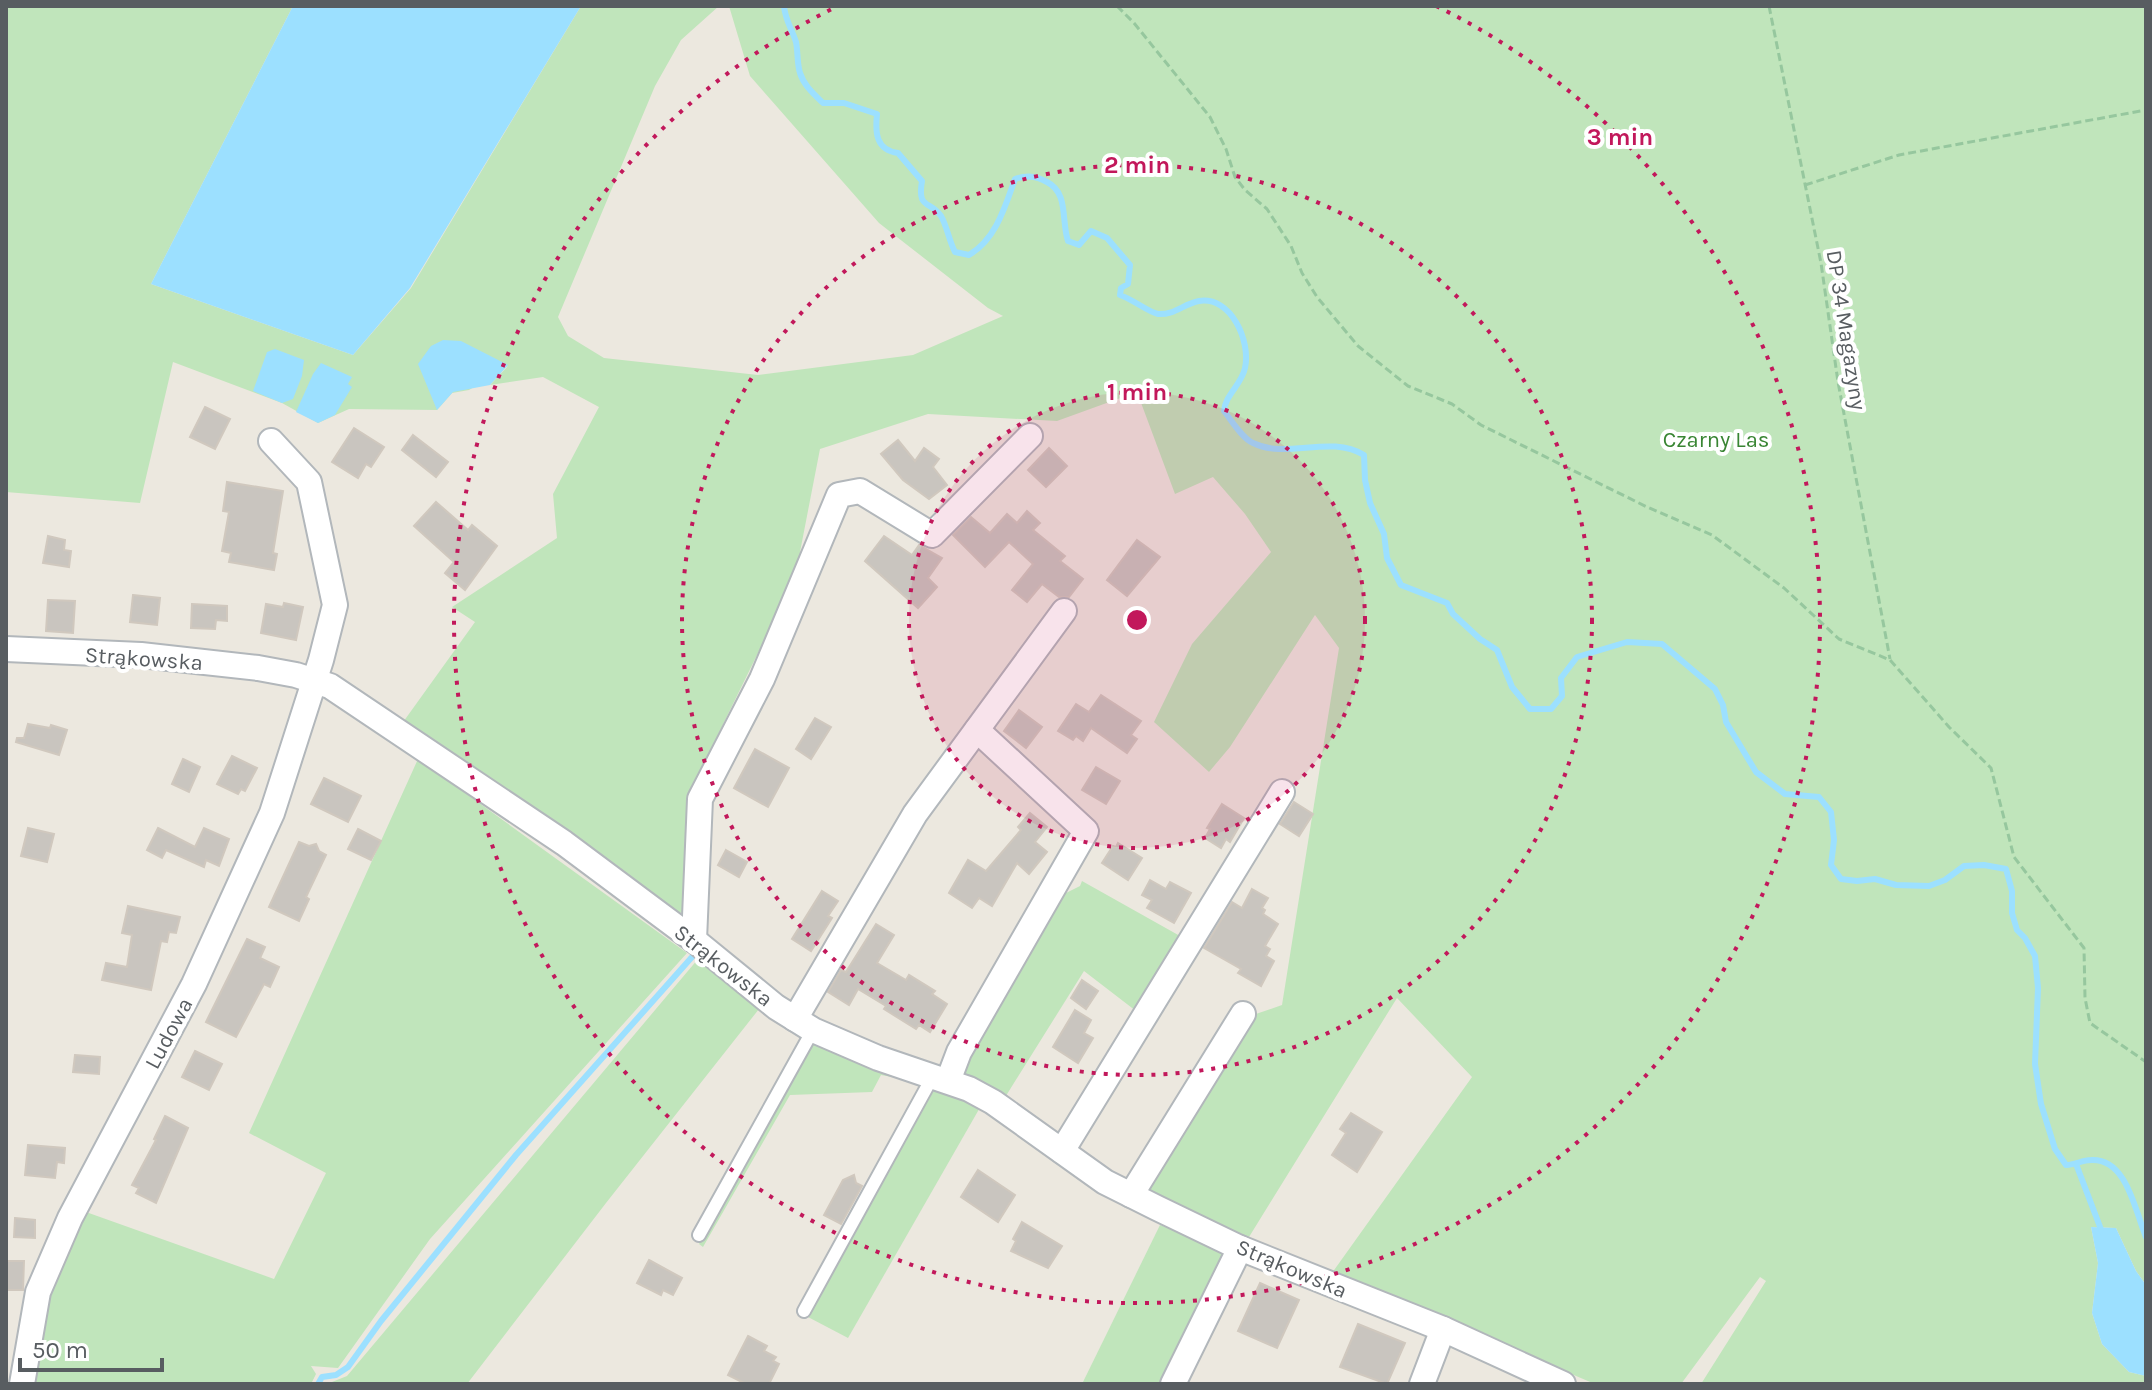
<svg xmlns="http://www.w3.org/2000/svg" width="2152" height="1390" font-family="Karla,sans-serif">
<rect width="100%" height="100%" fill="#ece8df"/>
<g fill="#c0e5bb">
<polygon points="6,6 293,6 151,284 353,355 411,288 581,6 719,6 681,40 655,86 558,317 568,336 604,358 758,375 913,355 1003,316 988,308 879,223 750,76 729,6 2146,6 2146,1285 2136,1271 2116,1228 2091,1227 2098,1263 2092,1313 2102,1344 2129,1372 2146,1376 2146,1384 1701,1384 1766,1281 1760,1277 1681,1384 1595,1384 1332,1273 1472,1077 1397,998 1249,1237 1145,1194 1253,1015 1282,1005 1339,648 1315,615 1230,747 1209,772 1154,722 1192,644 1271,552 1245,514 1213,477 1175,494 1137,392 1057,421 928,414 820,449 800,552 806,555 705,761 691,809 689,906 682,913 674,911 401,725 475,622 452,607 557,538 553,494 599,407 543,377 490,385 508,366 469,390 452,393 437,410 349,409 318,423 282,403 173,362 140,503 6,492"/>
<polygon points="418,759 687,953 430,1239 338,1368 311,1366 316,1374 311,1384 30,1384 57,1267 86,1212 274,1279 326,1173 249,1133"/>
<polygon points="1082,881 1180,936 1136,1011 1084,971 1004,1099 967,1079 962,1068 1064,894 1080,886"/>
<polygon points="698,959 759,1009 606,1203 467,1384 327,1384 347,1376"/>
<polygon points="819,1040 920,1082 881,1075 872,1092 790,1095 703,1247 699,1244 810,1043"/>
<polygon points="935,1088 982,1104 848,1338 808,1317"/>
<polygon points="1160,1225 1219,1245 1224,1259 1163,1384 1087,1384 1083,1382"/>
</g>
<g fill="#9ce0ff">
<polygon points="293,6 581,6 410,288 353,355 151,284"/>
<polygon points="443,340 461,341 508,365 490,385 453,392 437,410 418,364 431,346"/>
<polygon points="275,349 304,360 302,376 293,399 282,403 253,391 267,352"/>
<polygon points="321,363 352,377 348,384 352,387 335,415 318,423 296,412 313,374"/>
<polygon points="2091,1227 2116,1228 2136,1271 2146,1285 2146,1376 2129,1372 2102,1344 2092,1313 2098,1263"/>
</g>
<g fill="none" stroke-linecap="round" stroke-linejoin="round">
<g stroke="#9ce0ff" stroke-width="6">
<path d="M 784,6 C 785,20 792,29 796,42 C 798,52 797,64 800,73 C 804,86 815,95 823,103 L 844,103 L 877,114 C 875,133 876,150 898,153 L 922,181 C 917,210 930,200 941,216 C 947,226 949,241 955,252 L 969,255 C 996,239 1005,207 1015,179 C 1027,175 1036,176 1047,182 C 1069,193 1061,221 1068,241 L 1079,245 L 1091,231 L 1107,238 L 1130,265 L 1128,284 L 1121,288 L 1120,295 C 1132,299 1150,313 1158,314 C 1175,315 1183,304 1199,301 C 1231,296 1251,341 1245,368 C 1242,384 1225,395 1224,411 C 1232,421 1242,438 1253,443 C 1288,460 1329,434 1364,455 L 1365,480 L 1370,503 L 1384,534 L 1387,558 L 1401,585 L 1447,603 L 1453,614 L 1480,639 L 1497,650 L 1512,687 L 1530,709 L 1551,709 L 1562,696 L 1561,678 L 1577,657 L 1627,642 L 1662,644 L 1715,689 L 1723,705 L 1726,722 L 1756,772 L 1785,794 L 1819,797 L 1831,812 L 1834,840 L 1831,865 L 1841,879 L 1857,881 L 1875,879 L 1896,885 L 1929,886 L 1945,880 L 1964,866 L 1984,865 L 2006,869 L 2012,891 L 2012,913 L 2017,930 L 2025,938 L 2035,956 L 2038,988 L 2035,1064 L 2041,1104 L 2055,1149 L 2066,1165 C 2075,1165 2082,1160 2091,1160 C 2127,1158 2135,1211 2146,1237"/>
<polyline points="2076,1164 2102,1232"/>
<polyline points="318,1384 322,1377 336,1375 348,1367 381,1321 516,1155 692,957"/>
</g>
</g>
<g fill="#c9c5bf" stroke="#d0c8be" stroke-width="2">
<polygon points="205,407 230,419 215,449 190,437"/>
<polygon points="354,428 384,447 371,467 366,464 358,478 332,462"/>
<polygon points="413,435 448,462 436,477 402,450"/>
<polygon points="898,440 915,461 924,448 939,459 933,467 947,485 929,499 903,480 881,454"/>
<polygon points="1049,448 1067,466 1046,487 1028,470"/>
<polygon points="227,482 283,491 273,553 277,554 274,570 229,562 231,553 222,551 229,512 223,511"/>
<polygon points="436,502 468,530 472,525 497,546 465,590 445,573 454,562 414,526"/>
<polygon points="1027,511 1040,523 1033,530 1065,556 1060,561 1083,579 1069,597 1059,597 1042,584 1027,602 1012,590 1033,564 1009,542 985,567 953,535 971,517 990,533 1007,514 1017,523"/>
<polygon points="48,536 65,540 64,550 71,551 69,567 43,563"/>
<polygon points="884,536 912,555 919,545 942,558 928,578 937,587 918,608 865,561"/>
<polygon points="1137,540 1160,557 1127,596 1107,580"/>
<polygon points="133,595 160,598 157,625 130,622"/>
<polygon points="48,600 75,601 73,633 46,631"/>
<polygon points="284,603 303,607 296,640 261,633 266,604 283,607"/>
<polygon points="192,604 227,606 227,621 216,620 215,629 191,628"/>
<polygon points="1101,695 1141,721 1131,735 1137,739 1127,753 1091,728 1083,741 1076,736 1073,740 1058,731 1076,704 1089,712"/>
<polygon points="1019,710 1042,727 1026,748 1004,731"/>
<polygon points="815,718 831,727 811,759 796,749"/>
<polygon points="28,724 50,728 51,725 67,730 59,755 16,742 17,738 24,738"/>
<polygon points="755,749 789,768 768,807 734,788"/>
<polygon points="232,756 257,768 245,791 241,789 238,794 217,784"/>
<polygon points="183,759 200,767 189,792 172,784"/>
<polygon points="1096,767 1120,781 1106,804 1082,790"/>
<polygon points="324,778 361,796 348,822 311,804"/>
<polygon points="1294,802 1313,814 1299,836 1280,824"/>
<polygon points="1222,804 1244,818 1230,842 1226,839 1221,848 1205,838 1210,829 1207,828"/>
<polygon points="1030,813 1047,827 1035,842 1047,852 1029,874 1017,863 992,906 979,898 972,908 949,893 968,860 986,871 1021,830 1018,827"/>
<polygon points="28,828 54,834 47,862 21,856"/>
<polygon points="158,828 195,847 204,828 229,839 219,866 206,860 204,867 166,850 162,858 147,850"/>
<polygon points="358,829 381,841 371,860 348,849"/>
<polygon points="299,842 309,846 316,844 319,851 326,855 306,897 309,899 299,921 269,907"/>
<polygon points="1118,843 1142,858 1128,880 1102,863 1113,846 1116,847"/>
<polygon points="726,850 747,862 739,877 718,865"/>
<polygon points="1150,880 1166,889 1170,882 1191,893 1174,923 1147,908 1152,900 1142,895"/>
<polygon points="1252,889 1268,898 1262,908 1265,910 1263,914 1278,924 1265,946 1270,949 1266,956 1274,961 1261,986 1238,973 1241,969 1204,948 1232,902 1242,908"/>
<polygon points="822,891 838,901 828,916 832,918 811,951 792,939"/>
<polygon points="128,906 180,917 176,933 169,932 167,942 161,941 151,990 102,980 106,963 127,967 132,935 122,933"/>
<polygon points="876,924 894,935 877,963 906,980 909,975 935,991 932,994 947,1004 930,1032 919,1025 916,1029 884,1009 886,1006 858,989 849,1005 828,992 841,970 846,972"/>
<polygon points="247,939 265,947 260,958 279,967 270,987 264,984 236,1037 206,1022"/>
<polygon points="1082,980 1098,991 1086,1009 1071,998"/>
<polygon points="1075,1010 1091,1020 1084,1033 1093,1038 1078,1063 1053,1047"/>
<polygon points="195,1051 222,1064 209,1090 182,1077"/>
<polygon points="75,1055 100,1057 99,1074 73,1072"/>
<polygon points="1351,1113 1382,1132 1357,1172 1332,1155 1346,1133 1340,1129"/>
<polygon points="165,1116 188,1128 156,1203 136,1193 139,1188 132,1185 156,1140 154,1139"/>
<polygon points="28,1145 65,1148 64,1163 57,1162 55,1178 25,1175"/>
<polygon points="978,1170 1015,1195 998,1222 961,1197"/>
<polygon points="854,1175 856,1183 862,1186 841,1224 824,1215 843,1180"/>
<polygon points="15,1218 35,1220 35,1238 14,1237"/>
<polygon points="1022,1222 1062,1246 1048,1268 1011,1251 1016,1241 1013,1239"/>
<polygon points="649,1260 682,1278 673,1295 663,1290 661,1295 637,1283"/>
<polygon points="6,1261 24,1261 23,1290 6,1290"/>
<polygon points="1260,1283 1299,1300 1277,1348 1238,1331"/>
<polygon points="1358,1324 1405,1343 1387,1384 1340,1367"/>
<polygon points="748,1336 767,1346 764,1351 776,1357 773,1361 779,1364 769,1384 746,1384 728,1375"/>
</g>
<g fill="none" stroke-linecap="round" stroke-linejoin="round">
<defs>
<g id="lane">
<polyline points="699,1235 813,1030"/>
<polyline points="804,1311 933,1076"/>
</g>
<g id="street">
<polyline points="6,649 141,655 258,668 296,675 330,686 564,843 694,940 776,1007 813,1030 878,1058 969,1089 993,1102 1105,1182 1157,1208 1240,1248 1443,1329 1563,1384"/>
<polyline points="694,940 700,799 762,679 839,495 860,491 932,535 1030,436"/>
<polyline points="795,1019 915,814 1064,611"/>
<polyline points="948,1081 959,1052 1086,831 977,730"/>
<polyline points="1062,1151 1282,792"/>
<polyline points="1131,1195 1243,1014"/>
<polyline points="22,1384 38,1292 70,1218 194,984 272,813 321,660 335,605 309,482 271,441"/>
<polyline points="1173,1384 1240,1248"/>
<polyline points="1422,1384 1443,1329"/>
</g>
</defs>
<use href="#lane" stroke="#b2b7bb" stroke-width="16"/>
<use href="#street" stroke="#b2b7bb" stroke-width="28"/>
<g stroke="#96c79e" stroke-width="3" stroke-dasharray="8 4" stroke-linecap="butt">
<polyline points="1117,6 1134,23 1210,117 1226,149 1235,177 1245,190 1267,209 1291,246 1302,273 1317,297 1358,346 1408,386 1452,404 1481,425 1647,507 1712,535 1784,588 1839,639 1890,660 1949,727 1991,768 2014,857 2084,948 2085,998 2090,1023 2146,1062"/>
<polyline points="1769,6 1821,263 1838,382 1890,659"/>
<polyline points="1805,185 1899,155 2146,110"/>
</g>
<use href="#lane" stroke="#fff" stroke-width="12"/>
<use href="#street" stroke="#fff" stroke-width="24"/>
</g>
<circle cx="1137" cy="620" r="228" fill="#c2185b" fill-opacity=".12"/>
<g fill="none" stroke="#c2185b" stroke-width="4" stroke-dasharray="4 8">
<circle cx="1137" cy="620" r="228"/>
<circle cx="1137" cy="620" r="455"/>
<path d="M1436 6A683 683 0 1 1 838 6"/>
</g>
<g text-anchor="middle" stroke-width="8" stroke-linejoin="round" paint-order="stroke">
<g font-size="22" fill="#585d61" stroke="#fff">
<text transform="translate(1847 330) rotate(81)" y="8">DP 34 Magazyny</text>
<text transform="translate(144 658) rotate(4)" y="8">Strąkowska</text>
<text transform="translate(724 965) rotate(38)" y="8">Strąkowska</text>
<text transform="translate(168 1033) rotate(-62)" y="8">Ludowa</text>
<text transform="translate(1292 1268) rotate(23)" y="8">Strąkowska</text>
</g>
<g font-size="22" fill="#398533" stroke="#fff">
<text x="1716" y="447">Czarny Las</text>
</g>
</g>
<circle cx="1137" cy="620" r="12" fill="#c2185b" stroke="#fff" stroke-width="4"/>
<g font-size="24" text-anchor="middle" font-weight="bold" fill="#c2185b" stroke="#fff" stroke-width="8" stroke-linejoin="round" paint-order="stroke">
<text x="1620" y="145">3 min</text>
<text x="1137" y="173">2 min</text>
<text x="1137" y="400">1 min</text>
</g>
<rect width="2152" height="1390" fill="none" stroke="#585d61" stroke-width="16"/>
<path d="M20 1358v12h142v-12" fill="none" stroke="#585d61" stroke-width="4"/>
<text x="32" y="1358" font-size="24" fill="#585d61" stroke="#ffffff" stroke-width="6" paint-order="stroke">50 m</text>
</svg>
